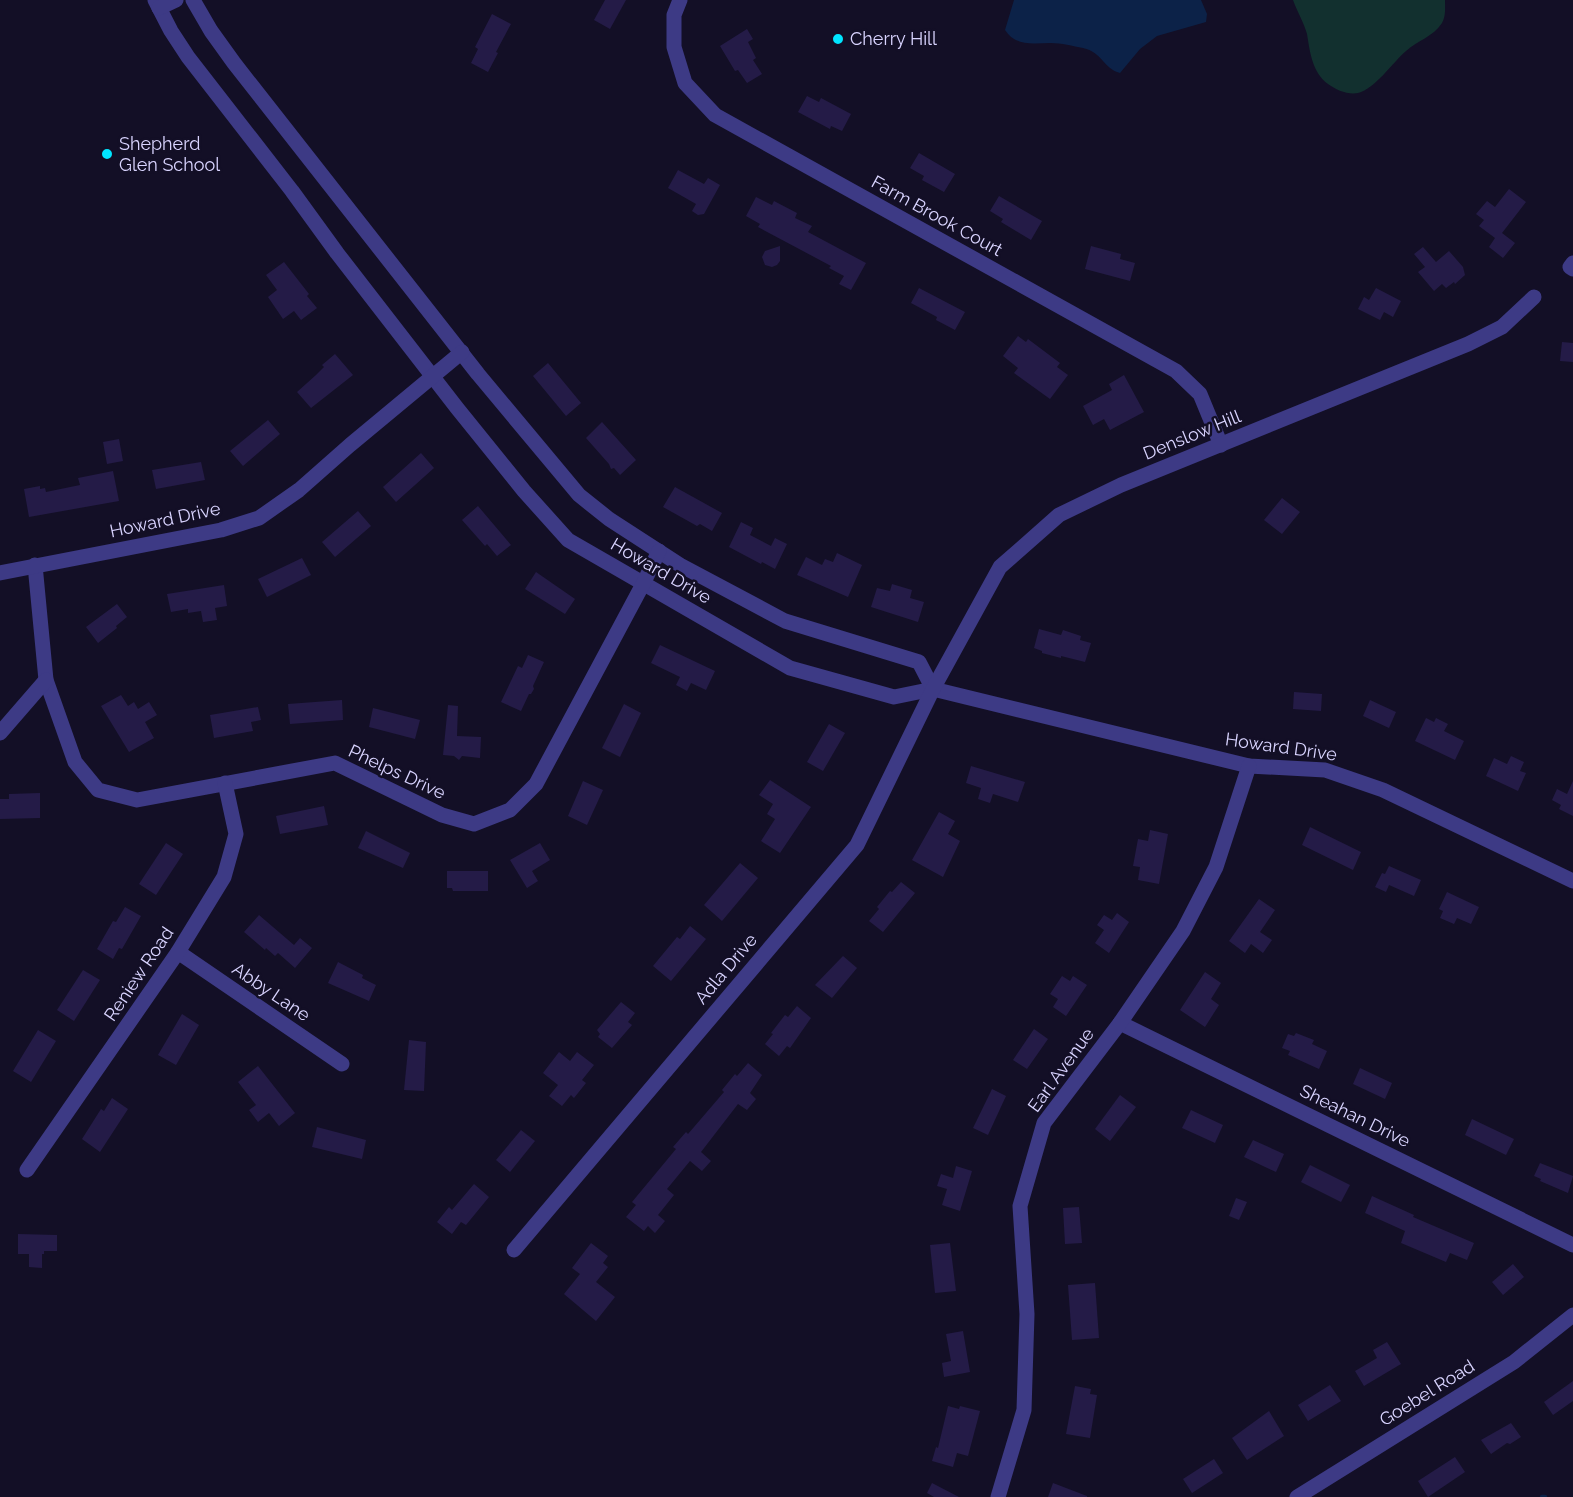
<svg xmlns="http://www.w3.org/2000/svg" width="1573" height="1497" font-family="Raleway,sans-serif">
<rect width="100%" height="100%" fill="#130f26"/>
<path fill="#12302f" d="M 1293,0 L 1445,0 C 1445,8 1446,16 1442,23 C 1433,37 1418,40 1406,51 C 1393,62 1375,89 1358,93 C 1348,95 1336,90 1328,84 C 1312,72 1310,52 1307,34 C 1304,23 1297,11 1293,0 Z"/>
<path fill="#0c2248" d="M 1014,0 L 1201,0 L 1207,14 L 1206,22 L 1157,36 L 1140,49 L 1120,73 C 1104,69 1102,52 1083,48 C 1073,46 1061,43 1051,43 C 1033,43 1016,47 1005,30 Z"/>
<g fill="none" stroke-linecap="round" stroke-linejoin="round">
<polyline stroke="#0c2248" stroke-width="4.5" points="1542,1497 1545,1497"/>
</g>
<g fill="#241b47">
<polygon points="605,0 626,0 610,29 594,20"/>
<polygon points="492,14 511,24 496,52 498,53 488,72 471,63 478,49 475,47"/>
<polygon points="747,29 753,39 748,42 756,58 753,60 762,74 747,83 738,70 735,71 720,46"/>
<polygon points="807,96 819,102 821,98 851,114 842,131 831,126 830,129 798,112"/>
<polygon points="919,153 955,174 944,192 922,180 924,176 910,168"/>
<polygon points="678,170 704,184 708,178 720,185 704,214 698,215 692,211 696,204 668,188"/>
<polygon points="1509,189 1526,202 1502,233 1515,243 1503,258 1489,247 1495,238 1479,226 1484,220 1476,214 1487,201 1495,207"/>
<polygon points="999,196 1042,221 1031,240 1001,222 1003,219 990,211"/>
<polygon points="756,197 772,205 774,201 797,213 795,218 812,226 808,232 866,263 851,290 839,284 844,276 829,268 831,266 758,227 760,224 746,216"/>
<polygon points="780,246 780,261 777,265 772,267 765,265 762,257 765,251"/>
<polygon points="1091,246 1121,254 1120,259 1135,263 1130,281 1085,269"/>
<polygon points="1423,247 1436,262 1449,251 1463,267 1465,275 1455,284 1454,282 1446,288 1442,284 1434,291 1418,272 1425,267 1414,254"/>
<polygon points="284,262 309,294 307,296 317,308 301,320 294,311 283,319 268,297 277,290 266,275"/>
<polygon points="919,288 965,312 955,330 936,320 937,317 911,303"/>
<polygon points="1376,288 1401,301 1393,317 1384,312 1380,320 1358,309 1364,297 1369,300"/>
<polygon points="1018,336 1026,342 1028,339 1060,363 1057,367 1068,375 1050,399 1014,373 1018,368 1003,356"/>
<polygon points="1562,342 1573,343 1573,362 1560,361"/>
<polygon points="335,354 353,375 311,408 297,392 316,375 324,367 322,365"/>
<polygon points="548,363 581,403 566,416 533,376"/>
<polygon points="1124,375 1144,412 1110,430 1104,419 1093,425 1083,406 1112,390 1109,384"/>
<polygon points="268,420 280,434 243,466 230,451"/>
<polygon points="602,422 636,460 620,475 614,468 611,469 609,464 586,438"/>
<polygon points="119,439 123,461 107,464 103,442"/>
<polygon points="421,453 434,468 396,502 383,487"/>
<polygon points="201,462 205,480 156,489 152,470"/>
<polygon points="113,471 119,501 29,517 24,489 40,486 40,489 45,488 46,492 80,485 78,478"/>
<polygon points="675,487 722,513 712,531 700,524 697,526 663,507"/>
<polygon points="1282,498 1300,512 1282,534 1264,520"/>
<polygon points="478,506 511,545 497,556 487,544 485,546 462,520"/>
<polygon points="358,511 371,526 335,557 322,542"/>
<polygon points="741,522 753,528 750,535 771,546 775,538 787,544 775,569 762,562 761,564 729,547"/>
<polygon points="837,553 862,565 848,597 797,575 806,557 822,565 825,559 833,562"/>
<polygon points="302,558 311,575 267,597 258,579"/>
<polygon points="536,572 575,599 565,614 525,589"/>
<polygon points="892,584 912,590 910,598 924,602 918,622 871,607 877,588 890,591"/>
<polygon points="224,585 227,606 215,608 217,620 203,622 201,611 188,613 188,609 171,612 167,594"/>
<polygon points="117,604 127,617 116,626 117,628 98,643 86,627"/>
<polygon points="1039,629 1061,635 1063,630 1081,636 1080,640 1091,643 1085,662 1061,656 1061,658 1042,653 1042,651 1034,648"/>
<polygon points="660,645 715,671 706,690 691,683 687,691 676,685 680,677 651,663"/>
<polygon points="528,655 544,662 533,686 534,689 531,694 529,694 521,711 501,702 518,666 522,668"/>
<polygon points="1294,692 1322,694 1321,711 1293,709"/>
<polygon points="121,695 128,706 134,702 138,709 149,702 157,715 145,722 154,738 129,752 101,706"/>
<polygon points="342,700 343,720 290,724 288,704"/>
<polygon points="1370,700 1396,712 1389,728 1363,716"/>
<polygon points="624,704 641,713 620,757 602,748"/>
<polygon points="448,705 458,706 457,736 481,737 480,758 462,756 459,760 454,756 443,755"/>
<polygon points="258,707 261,720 251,722 253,731 214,738 210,715"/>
<polygon points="373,708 420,720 415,739 369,727"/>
<polygon points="1426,718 1434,722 1436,718 1448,724 1444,731 1464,741 1455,760 1415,741"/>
<polygon points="829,724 845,733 823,771 807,762"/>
<polygon points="1511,756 1524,762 1520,771 1526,773 1518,791 1486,776 1494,758 1507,764"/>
<polygon points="971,766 1025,782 1018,802 993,794 990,803 978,799 981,788 966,783"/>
<polygon points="770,780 811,807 780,853 761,841 775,819 767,814 773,804 759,795"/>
<polygon points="583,781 603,790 587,825 568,816"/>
<polygon points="1573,781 1573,816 1559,809 1561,805 1552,800 1557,789 1567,794"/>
<polygon points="40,793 40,818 0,819 0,799 9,799 9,794"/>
<polygon points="324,806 328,825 280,834 276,816"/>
<polygon points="939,812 955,821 948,834 960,841 943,877 912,860"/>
<polygon points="1310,827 1361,852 1353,870 1302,845"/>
<polygon points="1150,830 1168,834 1159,884 1138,880 1140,867 1133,866 1138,839 1148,841"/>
<polygon points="366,831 410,853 403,868 358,848"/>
<polygon points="166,843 183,854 156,895 139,884"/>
<polygon points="540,843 550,860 532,871 538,881 527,888 510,860"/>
<polygon points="740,863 758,878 722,921 704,905"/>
<polygon points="1389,866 1421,880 1414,896 1389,885 1386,892 1375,887 1382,873 1385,874"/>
<polygon points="447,871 488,871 488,891 453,891 452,888 447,888"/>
<polygon points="901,882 915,893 883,932 869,921 879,909 877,907 890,891 892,892"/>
<polygon points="1447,892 1479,907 1471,924 1457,918 1454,924 1440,918 1443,911 1439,909"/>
<polygon points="1259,899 1275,910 1260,932 1272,940 1263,953 1251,944 1245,953 1229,941"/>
<polygon points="125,907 141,916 122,949 119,948 113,959 97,949 113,921 116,922"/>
<polygon points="1117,913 1129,922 1109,953 1095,943 1104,930 1097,925 1104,915 1112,920"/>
<polygon points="259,915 294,945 300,938 312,948 295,968 278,953 275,956 266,948 265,950 244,932"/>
<polygon points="690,926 706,939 671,981 653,966 677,937 680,939"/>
<polygon points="843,956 857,968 832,998 815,985"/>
<polygon points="338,962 363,975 362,978 376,985 369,1001 328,983"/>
<polygon points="83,970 100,980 74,1021 57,1010"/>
<polygon points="1205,972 1221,983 1211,999 1219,1005 1205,1027 1180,1010"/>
<polygon points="1062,976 1070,981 1073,976 1087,985 1066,1016 1053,1007 1058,999 1050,994"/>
<polygon points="621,1002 635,1013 628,1022 632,1025 612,1048 598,1037 600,1034 597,1030"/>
<polygon points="797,1006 811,1018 790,1048 787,1046 779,1056 765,1044 773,1034 771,1033 785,1015 788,1017"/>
<polygon points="182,1014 199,1025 176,1065 158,1055"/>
<polygon points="1034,1029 1048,1039 1027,1069 1013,1060"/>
<polygon points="38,1030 56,1041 31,1082 13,1071"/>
<polygon points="1296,1033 1314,1040 1312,1044 1327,1051 1319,1069 1288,1055 1290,1051 1282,1048 1288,1034 1294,1036"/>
<polygon points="409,1040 426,1042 424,1091 404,1090"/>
<polygon points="559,1052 570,1061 577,1052 594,1065 582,1080 586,1083 574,1098 571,1095 562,1106 549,1096 558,1085 543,1073"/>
<polygon points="748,1063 762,1075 750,1093 756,1099 747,1110 738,1104 701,1152 711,1161 702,1171 690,1161 667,1189 674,1195 658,1215 665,1221 655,1233 648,1226 644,1231 626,1217 636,1205 632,1202 676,1149 673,1147 686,1132 688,1134 724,1092 722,1090 735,1074 737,1076"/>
<polygon points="258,1066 295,1113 279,1126 269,1113 258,1122 249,1110 256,1105 238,1082"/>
<polygon points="1360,1068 1392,1083 1385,1099 1353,1084"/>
<polygon points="992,1089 1006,1096 988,1135 973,1128"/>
<polygon points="1120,1095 1136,1107 1110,1141 1095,1129"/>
<polygon points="112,1098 128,1109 100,1152 82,1139 101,1109 104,1111"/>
<polygon points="1191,1110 1223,1125 1215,1143 1182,1128"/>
<polygon points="1472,1119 1514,1139 1506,1155 1465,1135"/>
<polygon points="317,1127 366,1140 362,1159 312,1147"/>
<polygon points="521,1130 535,1141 510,1172 496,1160"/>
<polygon points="1253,1140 1284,1154 1276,1172 1244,1157"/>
<polygon points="1540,1163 1573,1176 1568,1193 1540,1181 1541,1179 1534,1176"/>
<polygon points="1310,1165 1350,1185 1341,1202 1301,1182"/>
<polygon points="956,1166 972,1171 960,1211 942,1205 947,1189 937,1186 941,1174 953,1178"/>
<polygon points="474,1184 489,1197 466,1225 461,1222 452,1234 437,1222 449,1207 452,1210"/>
<polygon points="1372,1196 1414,1215 1413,1217 1474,1243 1467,1260 1450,1253 1446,1262 1401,1243 1405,1231 1365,1213"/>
<polygon points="1236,1198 1247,1202 1239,1220 1229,1216"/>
<polygon points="1079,1207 1082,1243 1065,1244 1063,1208"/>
<polygon points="18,1234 57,1235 57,1251 44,1251 44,1254 42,1254 42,1268 29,1267 29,1254 18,1254"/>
<polygon points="591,1243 608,1256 603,1263 608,1267 596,1282 615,1297 596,1321 564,1294 580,1274 572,1268"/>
<polygon points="950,1243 956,1291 935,1293 930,1245"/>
<polygon points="1513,1264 1524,1277 1503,1295 1492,1282"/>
<polygon points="1095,1283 1099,1338 1072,1340 1068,1285"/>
<polygon points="963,1331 970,1372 944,1377 942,1363 951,1361 946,1334"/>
<polygon points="1387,1342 1401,1364 1364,1386 1355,1371 1377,1358 1373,1350"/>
<polygon points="1573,1381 1573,1401 1553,1415 1544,1402"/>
<polygon points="1330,1385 1341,1401 1308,1421 1298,1405"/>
<polygon points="1075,1386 1091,1389 1090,1394 1097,1395 1090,1438 1066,1434"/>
<polygon points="948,1406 959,1409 960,1406 980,1411 968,1456 957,1453 953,1467 932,1461 936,1447 938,1448"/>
<polygon points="1269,1411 1284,1436 1247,1460 1232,1438"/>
<polygon points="1511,1423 1521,1437 1510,1444 1507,1443 1491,1454 1481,1440"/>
<polygon points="1455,1457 1465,1472 1428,1497 1418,1481"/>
<polygon points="1214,1459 1223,1473 1192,1493 1183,1479"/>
<polygon points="932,1483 959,1497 934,1497 927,1493"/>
<polygon points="1053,1483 1087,1496 1087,1497 1048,1497"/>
</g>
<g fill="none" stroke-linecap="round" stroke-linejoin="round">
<g stroke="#3d3a85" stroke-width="15">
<polyline points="155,0 171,31 188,57 292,191 337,253 457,408 524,491 568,540 790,668 894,697 933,689 1249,766 1325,770 1383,790 1573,881"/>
<polyline points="193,0 211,31 234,63 478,374 579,495 609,519 680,565 785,621 919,662 933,689"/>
<polyline points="680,0 674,15 674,47 685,83 715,115 1176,371 1200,394 1221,445"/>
<polyline points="159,8 176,0"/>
<polyline points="1573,263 1570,267 1573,269"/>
<polyline points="35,565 46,680 75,762 98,790 137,800 335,763 442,815 474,824 510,810 536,784 643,584 659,551"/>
<polyline points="0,573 221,530 259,518 299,490 350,445 462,352"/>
<polyline points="0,733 46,680"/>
<polyline points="178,952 342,1064"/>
<polyline points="1120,1023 1573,1245"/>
<polyline points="27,1170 178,952 224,877 236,834 225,783"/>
<polyline points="514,1250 857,845 933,689 1000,567 1059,515 1121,485 1468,344 1502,327 1534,297"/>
<polyline points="998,1497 1024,1410 1027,1314 1020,1206 1044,1123 1120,1023 1183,931 1216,867 1249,766"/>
<polyline points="1297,1497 1514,1362 1573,1315"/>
</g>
</g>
<g fill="#00e5ff" stroke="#130f26" stroke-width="2">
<circle cx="838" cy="39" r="6"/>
<circle cx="107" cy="154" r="6"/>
</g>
<g text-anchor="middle" stroke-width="5" stroke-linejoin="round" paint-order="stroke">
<g font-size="18" fill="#d9d4ff" stroke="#130f26" text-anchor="start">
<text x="850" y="45">Cherry Hill</text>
<text x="119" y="150">Shepherd<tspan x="119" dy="21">Glen School</tspan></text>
</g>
<g font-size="18" fill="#d9d4ff" stroke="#130f26">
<text transform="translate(937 216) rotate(29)" y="6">Farm Brook Court</text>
<text transform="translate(1192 435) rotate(-22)" y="6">Denslow Hill</text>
<text transform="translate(165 520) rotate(-12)" y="6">Howard Drive</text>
<text transform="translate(661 571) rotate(30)" y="6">Howard Drive</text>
<text transform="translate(1281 747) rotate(8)" y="6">Howard Drive</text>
<text transform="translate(397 772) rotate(25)" y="6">Phelps Drive</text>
<text transform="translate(726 969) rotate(-50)" y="6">Adla Drive</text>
<text transform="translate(139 974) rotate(-56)" y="6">Reniew Road</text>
<text transform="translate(271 992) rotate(34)" y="6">Abby Lane</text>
<text transform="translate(1061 1070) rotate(-54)" y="6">Earl Avenue</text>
<text transform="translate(1355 1116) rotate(26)" y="6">Sheahan Drive</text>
<text transform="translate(1427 1393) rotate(-32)" y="6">Goebel Road</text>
</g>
</g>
</svg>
